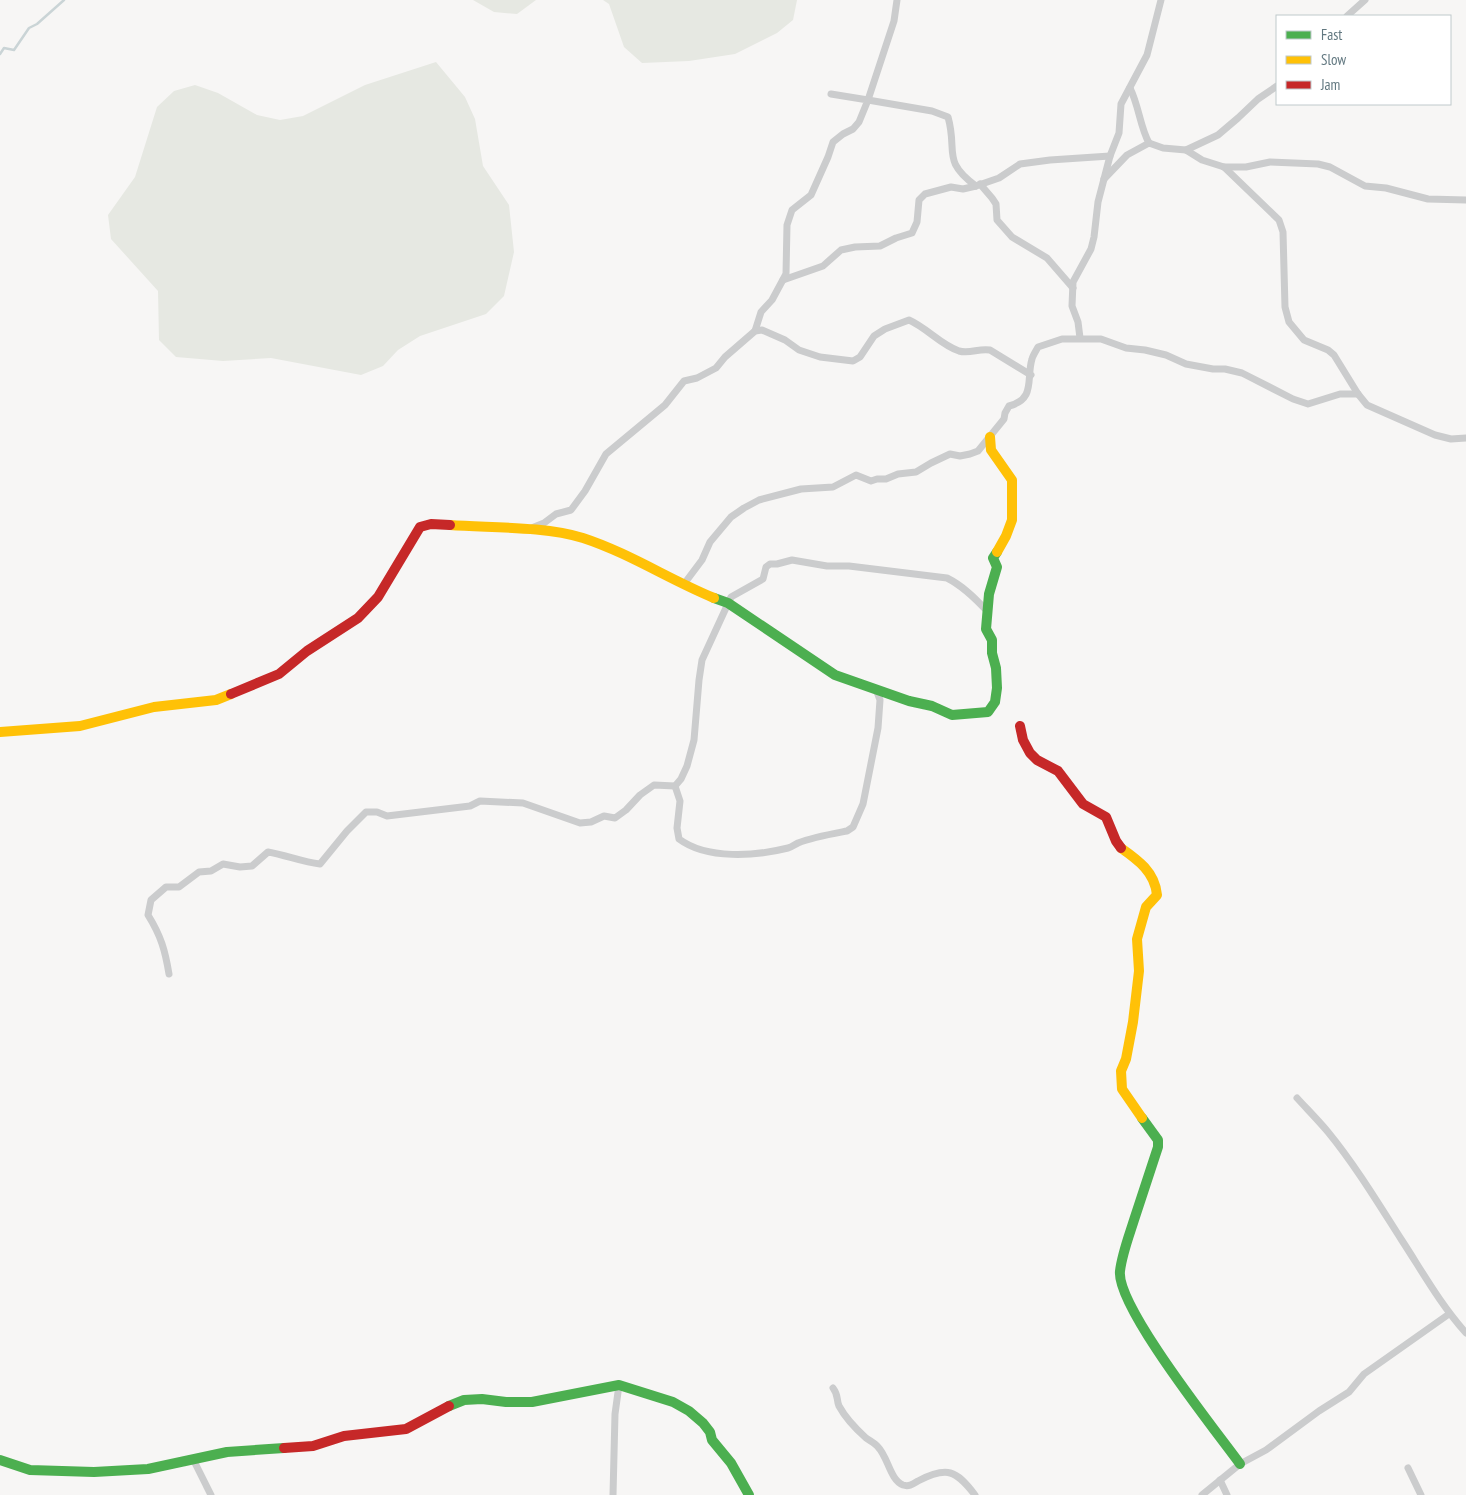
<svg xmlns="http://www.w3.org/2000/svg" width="1466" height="1495" font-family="'PT Sans Narrow',sans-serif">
<rect width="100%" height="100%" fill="#f7f6f5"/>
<g fill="#e6e8e2">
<polygon points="473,0 536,0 517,14 494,12"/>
<polygon points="603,0 797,0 793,20 777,33 735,54 689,61 642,63 624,47 609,4"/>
<polygon points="436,62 465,97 475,119 483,166 509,205 514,252 504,296 486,314 420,336 398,350 383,366 361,375 271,358 223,361 176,357 159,340 158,291 111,239 108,215 135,177 157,107 174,91 195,85 218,93 257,115 280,120 303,116 365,85"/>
</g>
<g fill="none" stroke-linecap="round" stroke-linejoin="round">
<polyline stroke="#cad4d6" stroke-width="2.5" points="0,54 4,48 14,50 29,28 37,24 64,0"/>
<g stroke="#cbcccd" stroke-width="7">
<path d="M 897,0 L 894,21 L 868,100 L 932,111 L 948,117 C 958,152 941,160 976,186"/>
<polyline points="1347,16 1365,0"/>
<path d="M 1130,88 C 1139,106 1140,127 1149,143"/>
<polyline points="1186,150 1218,135 1238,118 1258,99 1277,86"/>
<polyline points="1224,167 1246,167 1270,162 1318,164 1330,167 1365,186 1386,188 1428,199 1466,200"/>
<polyline points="1104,179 1127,155 1149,143 1163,148 1186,150 1202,160 1224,167 1279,220 1283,232 1285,307 1289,322 1304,340 1328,350 1334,355 1358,394 1367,405 1435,435 1451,439 1466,438"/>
<polyline points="980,184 992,198 996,204 997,220 1012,237 1047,258 1073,288"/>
<polyline points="783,280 823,266 841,250 855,247 880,246 896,238 912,233 917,222 919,200 925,194 951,187 963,189 976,186 999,178 1020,164 1050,160 1110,156"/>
<polyline points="755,331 761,312 772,300 786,274 787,225 792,210 811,195 828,157 833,142 843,134 853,129 859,122 868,100 831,94"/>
<polyline points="1080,338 1078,322 1072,306 1073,282 1091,249 1094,237 1098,202 1110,156 1119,133 1121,104 1147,55 1161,0"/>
<path d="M 529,529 L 544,523 L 556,514 L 571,510 L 585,491 L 606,454 L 665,405 L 684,381 L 697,378 L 716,368 L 725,357 L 755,331 L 762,330 L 785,340 L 799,350 L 820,357 L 853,361 L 860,357 L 874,336 L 885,329 L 909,320 C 927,328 941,345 959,351 C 970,354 979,348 990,350 L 1031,375"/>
<path d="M 684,584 L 702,560 L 710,542 L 731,517 L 744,508 L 759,500 L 801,489 L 833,487 L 856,475 L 871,481 L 877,479 L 886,479 L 898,474 L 916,472 L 931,463 L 950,454 L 960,456 L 970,454 L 978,451 L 1004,419 L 1005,413 L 1009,406 C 1036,399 1026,379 1032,359 C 1033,355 1036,351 1038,347 L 1062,339 L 1101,339 L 1126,348 L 1145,350 L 1166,355 L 1186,364 L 1213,369 L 1225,369 L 1242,373 L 1293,399 L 1308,404 L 1340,394 L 1358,394"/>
<path d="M 675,786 L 680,801 L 677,828 L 679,839 C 707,860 756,856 788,848 C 792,847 794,845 798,843 C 813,837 831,834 847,831 L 853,827 L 863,804 L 878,728 L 880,700 L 876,689"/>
<path d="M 169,974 C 165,950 161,936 148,915 L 151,900 L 166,887 L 179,887 L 199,872 L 211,871 L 223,864 L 240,867 L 252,866 L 268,852 C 286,855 302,862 320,864 L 347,831 L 366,812 L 377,812 L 387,816 L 470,806 L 480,801 L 523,803 L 580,823 L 591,822 L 604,816 L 615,818 L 626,810 L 640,795 L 654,785 L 675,786 L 681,779 L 687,766 L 694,740 L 699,680 L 702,660 L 731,597 L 763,579 L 766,567 L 770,564 L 777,564 L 792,560 L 827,566 L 849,566 L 947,578 C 963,586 975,598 987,611"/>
<path d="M 1297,1098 C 1307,1109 1318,1120 1328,1132 C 1355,1165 1378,1203 1401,1239 C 1422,1271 1440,1304 1466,1333"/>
<path d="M 833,1388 C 839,1396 836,1399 839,1406 C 845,1417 856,1429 866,1438 C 870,1441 875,1443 878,1447 C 888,1457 890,1480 903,1485 C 909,1487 913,1484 918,1481 C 947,1466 956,1470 975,1495"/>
<polyline points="193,1459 211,1495"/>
<polyline points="1408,1468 1421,1495"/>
<polyline points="1220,1480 1227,1495"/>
<polyline points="613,1495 615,1414 619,1385"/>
<polyline points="1202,1495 1240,1464 1266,1450 1319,1411 1349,1392 1364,1374 1449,1314"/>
</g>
<g stroke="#4caf50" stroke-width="10">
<polyline points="714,598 728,603 835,675 909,701 932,706 952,715 988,712 995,702 997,688 996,668 992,653 992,640 986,629 989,594 997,567 993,558 997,552"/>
<path d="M 1142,1118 L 1158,1140 L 1158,1147 C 1150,1171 1142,1195 1134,1220 C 1129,1236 1122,1254 1120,1271 C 1116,1306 1216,1431 1240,1464"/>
<polyline points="449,1406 464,1400 482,1399 506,1402 532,1402 619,1385 673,1402 689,1411 703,1423 710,1432 712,1440 731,1463 749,1495"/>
<polyline points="0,1460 30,1470 94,1472 148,1469 227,1452 284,1448"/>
</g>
<g stroke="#ffc107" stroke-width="10">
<polyline points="990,437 991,450 1012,480 1012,520 1006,536 997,552"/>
<path d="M 450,525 C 491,528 544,526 583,538 C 629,553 670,580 714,598"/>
<polyline points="0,732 80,726 154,707 216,700 231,694"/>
<path d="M 1121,848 C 1138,860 1155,872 1157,895 L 1146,907 L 1137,939 L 1139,971 L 1133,1022 L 1126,1059 L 1121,1071 L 1122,1089 L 1142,1118"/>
</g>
<g stroke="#c62828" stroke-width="10">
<polyline points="231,694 279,674 307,651 358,618 378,597 420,527 431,524 450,525"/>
<polyline points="1020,726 1023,740 1030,753 1037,760 1058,771 1083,804 1106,817 1116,841 1121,848"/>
<polyline points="284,1448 313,1446 344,1436 406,1429 449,1406"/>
</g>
</g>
<rect x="1276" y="15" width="175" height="90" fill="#ffffff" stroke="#c0c9cc"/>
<rect x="1286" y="31" width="25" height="8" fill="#4caf50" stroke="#c0c9cc"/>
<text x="1321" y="40" font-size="15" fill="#627880">Fast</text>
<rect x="1286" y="56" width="25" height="8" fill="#ffc107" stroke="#c0c9cc"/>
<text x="1321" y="65" font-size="15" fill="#627880">Slow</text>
<rect x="1286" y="81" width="25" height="8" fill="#c62828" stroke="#c0c9cc"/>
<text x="1321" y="90" font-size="15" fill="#627880">Jam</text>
</svg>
